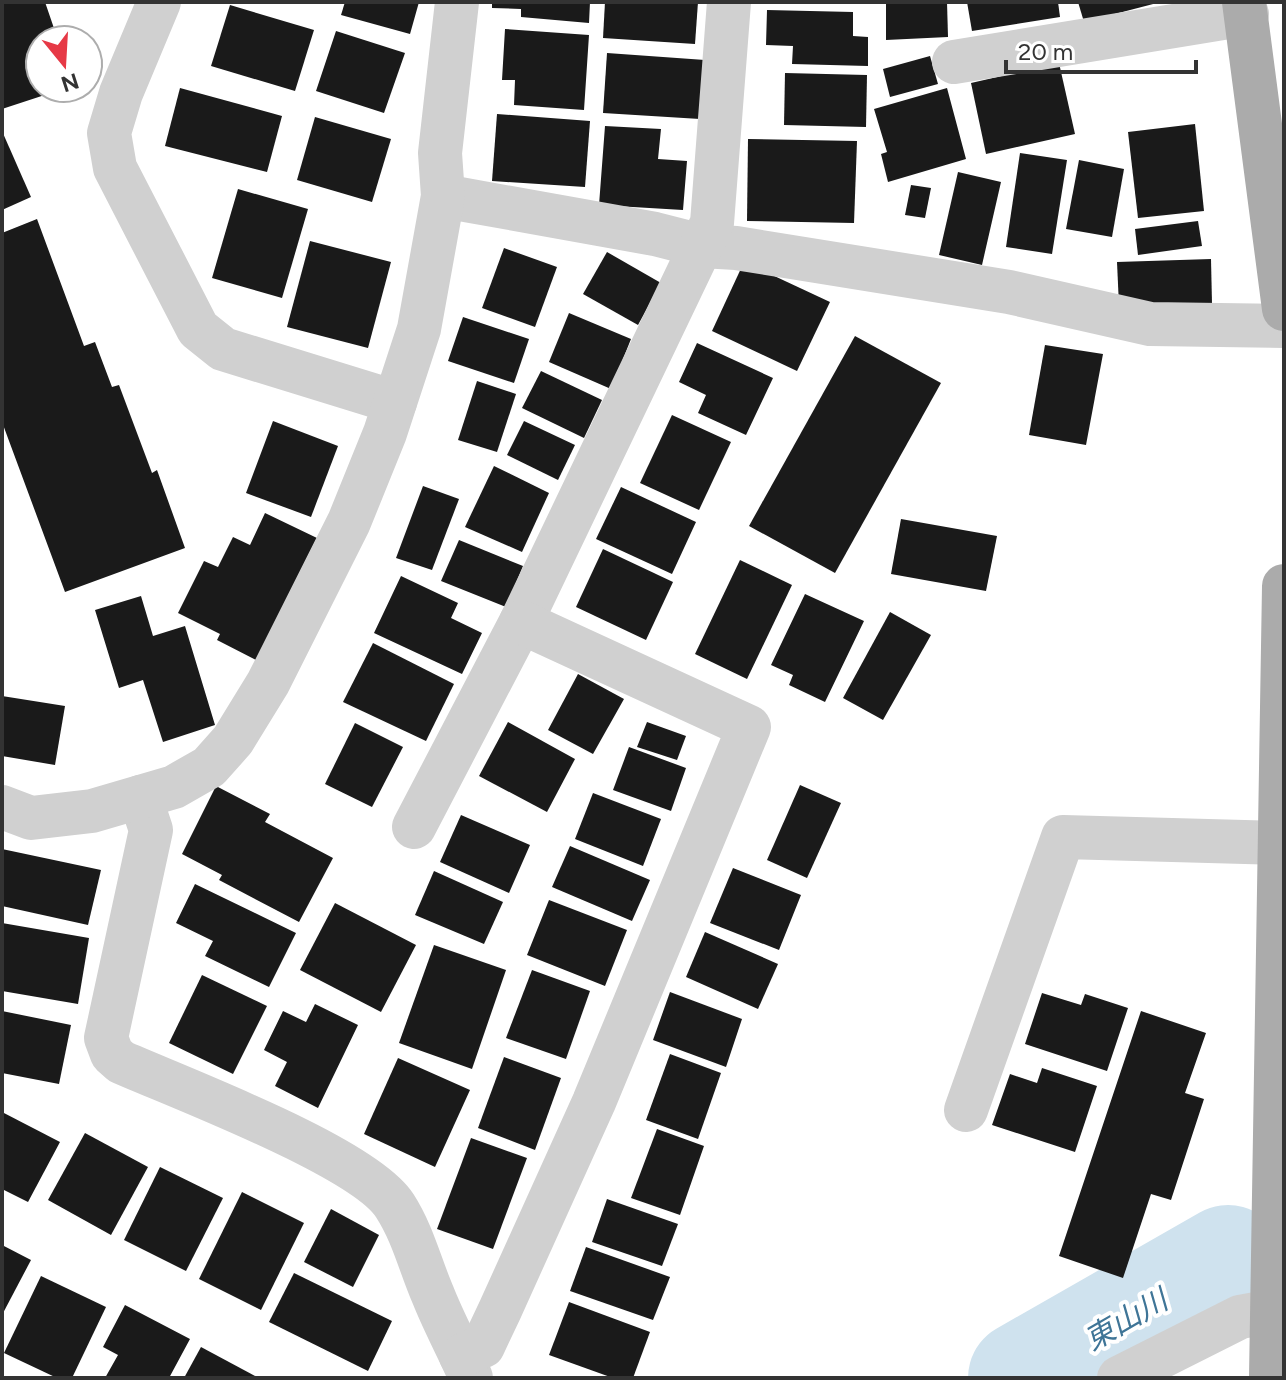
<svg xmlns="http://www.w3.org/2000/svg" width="1286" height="1380" font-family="Figtree,'Noto Sans JP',sans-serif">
<rect width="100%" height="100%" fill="#fff"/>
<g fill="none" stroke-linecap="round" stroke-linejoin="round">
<polyline stroke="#cfe2ee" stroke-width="114" points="1025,1378 1228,1262"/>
</g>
<g fill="#1a1a1a">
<polygon points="2,2 45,2 58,40 40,40 40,88 63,89 2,109"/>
<polygon points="345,2 419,2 410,34 341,15"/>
<polygon points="492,2 590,2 589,23 521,17 521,9 492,8"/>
<polygon points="605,2 698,2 695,44 603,38"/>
<polygon points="886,2 947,2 948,37 886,40"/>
<polygon points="967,2 1058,2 1060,17 972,31"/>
<polygon points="1078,2 1157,2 1157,3 1084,22"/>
<polygon points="230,5 314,30 295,91 211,66"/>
<polygon points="767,10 853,12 853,36 868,37 868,66 792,64 793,46 766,45"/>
<polygon points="505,29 589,35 584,110 514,105 515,80 502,80"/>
<polygon points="336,31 405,53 384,113 316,91"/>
<polygon points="607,53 705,60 700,119 603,113"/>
<polygon points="930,56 938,84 890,97 883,69"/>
<polygon points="1059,63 1075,134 986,154 971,83"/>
<polygon points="785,73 867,75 866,127 784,125"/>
<polygon points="180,88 282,116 267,172 165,146"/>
<polygon points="947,88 966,159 888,182 881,154 887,152 874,109"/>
<polygon points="497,114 590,121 585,187 492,181"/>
<polygon points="315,117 391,139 372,202 297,180"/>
<polygon points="1195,124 1204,211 1138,218 1128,132"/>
<polygon points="605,126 661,129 658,159 687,161 683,210 599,205"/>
<polygon points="2,131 31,197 2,210"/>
<polygon points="748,139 857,141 854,223 747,221"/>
<polygon points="1020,153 1067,160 1052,254 1006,247"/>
<polygon points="1079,160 1124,169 1112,237 1066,229"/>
<polygon points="958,172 1001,182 982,265 939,255"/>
<polygon points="911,185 931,188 925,218 905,215"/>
<polygon points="238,189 308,209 282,298 212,278"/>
<polygon points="37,219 84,346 95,342 112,387 119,385 152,473 157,470 185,548 65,592 2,422 2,233"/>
<polygon points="1198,221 1202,246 1138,255 1135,229"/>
<polygon points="310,241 391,262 368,348 287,327"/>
<polygon points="504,248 557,267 535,327 482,308"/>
<polygon points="607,252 661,283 638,325 583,294"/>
<polygon points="1211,259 1212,304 1119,306 1117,262"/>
<polygon points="744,262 830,302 797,371 712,331"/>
<polygon points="569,313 631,339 611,389 549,362"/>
<polygon points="463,317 529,339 514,383 448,361"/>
<polygon points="855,336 941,383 835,573 749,526"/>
<polygon points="697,343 773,378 746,435 698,413 706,395 679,382"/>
<polygon points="1045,345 1103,354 1086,445 1029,435"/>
<polygon points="541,371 602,400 584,438 522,408"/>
<polygon points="477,381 516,394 497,452 458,440"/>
<polygon points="672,415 731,442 699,510 640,483"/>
<polygon points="273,421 338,446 311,517 246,493"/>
<polygon points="524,421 575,445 558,480 507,455"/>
<polygon points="494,466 549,493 522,552 465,527"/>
<polygon points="423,486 459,499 432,570 396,558"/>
<polygon points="621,487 696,522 672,574 596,539"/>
<polygon points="265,513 317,538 256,660 217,640 220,634 178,613 204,561 218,567 233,537 250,545"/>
<polygon points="901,519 997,536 986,591 891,574"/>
<polygon points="459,540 523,566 506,607 441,581"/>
<polygon points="603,549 673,582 646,640 576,607"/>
<polygon points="740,560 792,585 747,679 695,654"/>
<polygon points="401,576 458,603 451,618 482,633 462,674 374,633"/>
<polygon points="805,594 864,621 825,702 789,685 793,675 771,665"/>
<polygon points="141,596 153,636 185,626 215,725 163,742 143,680 119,688 95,610"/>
<polygon points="890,612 931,635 883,720 843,698"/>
<polygon points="373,643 454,684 426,741 343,702"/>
<polygon points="578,674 624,699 593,754 548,730"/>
<polygon points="2,696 65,706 55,765 2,756"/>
<polygon points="508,722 575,759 547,812 479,776"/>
<polygon points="647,722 686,736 677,760 637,747"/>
<polygon points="355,723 403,747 372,807 325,784"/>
<polygon points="629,747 686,768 671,811 613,790"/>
<polygon points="800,785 841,803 807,878 767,860"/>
<polygon points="216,786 270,814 265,822 333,858 299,922 219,880 222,875 182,854"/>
<polygon points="593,793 661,819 643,866 575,839"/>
<polygon points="461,815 530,845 509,893 440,862"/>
<polygon points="570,846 650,880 632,921 552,887"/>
<polygon points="2,849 101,870 88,925 2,906"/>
<polygon points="733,868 801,895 779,950 710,923"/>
<polygon points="434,871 503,902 484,944 415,915"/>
<polygon points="195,884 296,933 269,987 205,956 213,941 176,923"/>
<polygon points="549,900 627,930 605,986 527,955"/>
<polygon points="335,903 416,945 381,1012 300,970"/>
<polygon points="2,923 89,938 78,1004 2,991"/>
<polygon points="705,932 778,964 758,1009 686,977"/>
<polygon points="434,945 506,970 472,1069 399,1043"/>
<polygon points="532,970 590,991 566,1059 506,1038"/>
<polygon points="202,975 267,1006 233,1074 169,1043"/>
<polygon points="670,992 742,1019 726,1067 653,1040"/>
<polygon points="1042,993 1081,1005 1085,994 1128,1008 1107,1071 1025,1044"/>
<polygon points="315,1004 358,1025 318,1108 275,1086 287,1062 264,1050 283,1011 306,1022"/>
<polygon points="2,1011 71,1025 59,1084 2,1073"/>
<polygon points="1141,1011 1206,1033 1185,1093 1204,1099 1171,1200 1151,1194 1123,1278 1059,1256"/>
<polygon points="670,1054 721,1073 698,1139 646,1120"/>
<polygon points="504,1057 561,1078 535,1150 478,1128"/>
<polygon points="398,1058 470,1090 435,1167 364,1134"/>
<polygon points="1042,1068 1097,1086 1075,1152 992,1125 1010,1074 1037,1083"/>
<polygon points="2,1112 60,1142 28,1202 2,1189"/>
<polygon points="657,1129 704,1146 680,1215 631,1198"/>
<polygon points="85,1133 148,1167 111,1235 48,1200"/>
<polygon points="471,1138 527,1158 493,1249 437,1229"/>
<polygon points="160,1167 223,1198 186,1271 124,1240"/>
<polygon points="242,1192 304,1223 261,1310 199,1279"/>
<polygon points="607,1199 678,1224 662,1266 592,1242"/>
<polygon points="331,1209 379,1235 353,1287 304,1262"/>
<polygon points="2,1245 31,1260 2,1315"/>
<polygon points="586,1247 670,1277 653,1320 570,1291"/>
<polygon points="294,1273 392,1321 368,1371 269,1322"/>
<polygon points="41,1276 106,1307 72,1378 57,1378 4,1353"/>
<polygon points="569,1302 650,1332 633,1378 613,1378 549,1355"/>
<polygon points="125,1305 190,1339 169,1378 105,1378 118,1355 103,1347"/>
<polygon points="201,1347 259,1378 184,1378"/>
</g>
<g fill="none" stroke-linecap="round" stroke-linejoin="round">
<g stroke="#d0d0d0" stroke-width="44">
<polyline points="159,2 121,93 109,133 115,168 198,329 223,349 395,402"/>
<polyline points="954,62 1247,14"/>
<polyline points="443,196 655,234 702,246 736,248 1009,292 1150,324 1284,326"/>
<path d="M 140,797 L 151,830 L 106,1038 L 112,1054 L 121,1062 C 180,1088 364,1157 395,1206 C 413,1234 420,1265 433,1295 C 444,1323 459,1350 471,1378"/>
<polyline points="2,807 31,818 92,811 174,787 209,767 233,740 268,683 349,522 385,433 419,329 443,196 440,153 457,2"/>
<polyline points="414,827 521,622 712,223 729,2"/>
<polyline points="966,1110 1063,837 1278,843"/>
<polyline points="461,1356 483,1346 500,1310 594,1102 749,727 521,622"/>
<polyline points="1119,1378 1240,1317 1273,1311"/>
</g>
<g stroke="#ababab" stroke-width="44">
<polyline points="1244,2 1284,309"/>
<polyline points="1271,1378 1284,586"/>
</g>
</g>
<g text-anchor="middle" stroke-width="8" stroke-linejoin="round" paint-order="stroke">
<g font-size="30" font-style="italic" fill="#3f7597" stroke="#fff">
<text transform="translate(1126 1320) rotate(-30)" y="10">東山川</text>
</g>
</g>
<rect width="1286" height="1380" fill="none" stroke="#333333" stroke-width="8"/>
<g transform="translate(64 64) rotate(162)"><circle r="38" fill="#ffffff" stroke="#adadad" stroke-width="2"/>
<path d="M0-6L14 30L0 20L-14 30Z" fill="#e63946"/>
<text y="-12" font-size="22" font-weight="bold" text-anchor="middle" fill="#333333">N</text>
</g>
<path d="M1006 60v12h190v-12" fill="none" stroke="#333333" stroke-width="4"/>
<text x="1018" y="60" font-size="24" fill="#333333" stroke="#ffffff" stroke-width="6" paint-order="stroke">20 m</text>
</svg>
